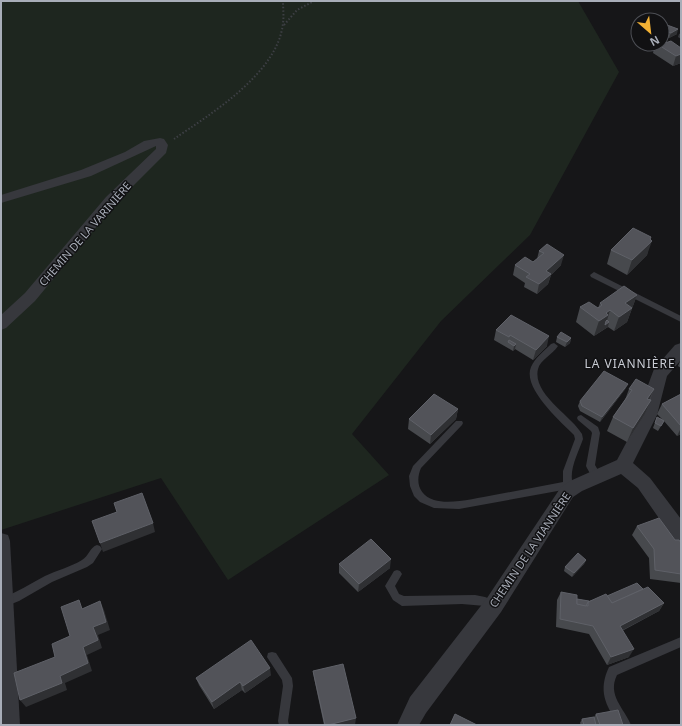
<svg xmlns="http://www.w3.org/2000/svg" width="682" height="726" font-family="'Noto Sans',sans-serif">
<rect width="100%" height="100%" fill="#161618"/>
<polygon fill="#1e261f" points="1,1 578,1 619,72 530,235 441,321 352,434 389,475 228,580 161,478 1,530"/>
<g fill="none" stroke-linecap="round" stroke-linejoin="round">
<g stroke="#3d3f44" stroke-width="2" stroke-dasharray="1.5 2" stroke-linecap="butt">
<polyline points="284,25 297,10 314,1"/>
<path d="M 174,139 C 212,113 278,73 283,23 C 284,16 283,8 283,1"/>
</g>
<g fill="#37383d" fill-rule="evenodd">
<polygon points="681,33 681,39 678,37 679,34"/>
<polygon points="594,272 681,316 681,322 591,277 590,275"/>
<path d="M 554,343 L 558,346 C 553,354 540,360 538,369 C 532,394 572,416 582,434 L 583,439 C 578,454 566,474 575,489 L 573,492 L 570,493 L 563,490 L 459,509 L 434,508 L 420,502 L 414,496 L 410,486 L 409,476 L 413,466 L 456,421 L 462,421 L 463,423 L 462,425 L 421,468 C 415,482 419,495 434,500 C 450,505 477,498 494,495 C 517,491 540,486 563,482 L 563,471 L 575,439 L 574,435 C 561,422 522,388 531,367 C 535,358 544,351 551,344 Z"/>
<path d="M 581,415 L 598,427 L 600,433 L 595,465 L 602,477 L 601,480 C 594,482 589,472 586,466 L 592,433 L 591,431 L 578,420 L 577,418 L 578,416 Z"/>
<path d="M 97,545 L 100,546 L 102,549 L 93,563 L 87,567 L 52,582 L 19,601 L 4,607 L 1,605 L 1,599 C 17,592 30,584 45,576 C 57,570 71,567 82,560 C 89,556 90,547 97,545 Z"/>
<polygon points="397,570 400,571 402,574 395,586 399,594 404,596 475,595 485,597 498,602 499,605 498,608 494,610 485,606 462,604 402,606 393,600 385,586 394,571"/>
<path d="M 681,637 L 681,647 L 617,675 C 607,695 624,708 631,725 L 619,725 C 605,705 598,690 609,667 Z"/>
<polygon points="272,652 276,653 292,678 293,686 288,721 289,725 279,725 278,721 283,686 282,680 267,657 268,653"/>
</g>
<g fill="#37383d" fill-rule="evenodd">
<polygon points="160,138 164,139 168,145 166,153 116,203 35,301 6,328 1,330 1,315 25,293 106,197 156,149 156,146 91,176 1,203 1,195 81,170 125,152 144,141"/>
<polygon points="681,343 681,360 667,376 657,415 633,463 650,478 681,519 681,542 674,540 638,488 621,474 582,491 573,497 501,612 426,713 419,725 397,725 410,697 487,598 561,487 570,481 617,460 641,415 647,388 654,369 675,345"/>
<polygon points="1,533 8,535 10,541 20,725 1,725"/>
</g>
</g>
<g fill="#47494d">
<polygon points="662,28 677,34 669,38 662,35"/>
<polygon points="665,43 681,48 681,63 673,66 653,53 655,44 662,44"/>
<polygon points="651,237 647,255 627,275 607,264 611,250"/>
<polygon points="547,244 561,265 551,275 548,284 537,294 524,287 525,283 513,275 515,265 533,262 537,259 539,251"/>
<polygon points="637,295 627,322 614,331 608,327 594,336 576,322 580,307 598,308 600,303"/>
<polygon points="496,330 547,346 533,360 515,349 513,351 494,340"/>
<polygon points="557,337 571,338 570,343 565,347 556,342"/>
<polygon points="681,359 681,368 678,366"/>
<polygon points="626,388 600,422 580,411 578,406 580,401"/>
<polygon points="629,389 654,389 650,400 651,400 645,414 627,442 607,431 613,417 625,400"/>
<polygon points="681,394 681,434 677,436 664,421 658,431 653,428 657,417 662,419 657,414 662,404"/>
<polygon points="458,409 456,419 430,444 408,429 409,419"/>
<polygon points="637,526 675,540 681,543 681,583 650,579 649,558 632,535"/>
<polygon points="586,560 584,564 572,577 564,571 565,567"/>
<polygon points="339,564 390,568 358,592 339,573"/>
<polygon points="643,589 664,603 659,611 622,631 629,657 607,665 589,634 556,627 557,600 561,592 577,599 589,601 607,596"/>
<polygon points="313,671 355,725 324,725 314,678"/>
<polygon points="271,675 245,693 242,690 214,709 199,685 196,678"/>
<polygon points="596,714 623,725 581,725 580,723 582,719 594,717"/>
</g>
<g fill="#2f3033">
<polygon points="678,29 677,34 669,38 671,33"/>
<polygon points="681,54 681,63 673,66 676,56"/>
<polygon points="651,237 649,244 652,241 647,255 627,275 632,260"/>
<polygon points="564,255 561,265 551,275 548,284 537,294 539,284 546,271"/>
<polygon points="637,295 627,322 614,331 619,317 625,303"/>
<polygon points="610,310 606,324 609,322 608,327 603,330 605,325 603,330 594,336 599,321 606,313"/>
<polygon points="549,336 547,346 533,360 536,350"/>
<polygon points="571,338 570,343 565,347 567,342"/>
<polygon points="516,344 515,349 513,351 514,346"/>
<polygon points="628,384 626,388 600,422 602,417"/>
<polygon points="654,389 648,403 647,399"/>
<polygon points="651,400 645,414 627,442 633,428"/>
<polygon points="458,409 456,419 430,444 431,435"/>
<polygon points="681,428 681,434 677,436"/>
<polygon points="153,523 155,532 103,552 100,543"/>
<polygon points="391,559 390,568 358,592 359,584"/>
<polygon points="586,560 584,564 572,577 574,573"/>
<polygon points="100,601 104,610 110,630 98,635 102,648 87,655 92,671 65,683 67,690 26,707 20,700 60,676 83,647 93,627"/>
<polygon points="664,603 659,611 615,634 620,626"/>
<polygon points="634,649 629,657 607,665 611,657"/>
<polygon points="270,668 271,675 245,693 243,686"/>
<polygon points="240,682 242,690 214,709 212,702"/>
<polygon points="356,718 355,725 328,725"/>
</g>
<g fill="#525359" stroke="#5f6168">
<polygon points="667,25 678,29 671,33 662,30 662,28"/>
<polygon points="662,41 665,43 671,41 681,48 681,54 676,56 657,44 662,44"/>
<polygon points="633,228 651,237 650,239 652,241 632,260 611,250"/>
<polygon points="547,244 564,255 546,271 551,274 539,284 526,277 530,274 515,265 525,257 533,262 544,253 539,251"/>
<polygon points="624,286 637,295 625,303 632,308 619,317 610,310 606,313 608,315 599,321 580,307 589,302 598,308 602,305 600,303"/>
<polygon points="511,315 549,336 536,350 510,335 509,337 496,330"/>
<polygon points="607,320 609,322 605,325 606,321"/>
<polygon points="561,332 571,338 567,342 557,337"/>
<polygon points="509,340 516,344 514,346 508,342"/>
<polygon points="604,371 628,384 602,417 582,406 580,401"/>
<polygon points="636,379 654,389 647,399 651,400 633,428 613,417 632,390 629,389"/>
<polygon points="434,394 458,409 431,435 409,419"/>
<polygon points="681,394 681,426 662,404"/>
<polygon points="657,417 664,421 661,426 655,423"/>
<polygon points="142,493 153,523 100,543 92,521 117,512 114,503"/>
<polygon points="659,518 675,540 679,540 681,543 681,574 655,570 654,549 637,526"/>
<polygon points="371,539 391,559 359,584 339,564"/>
<polygon points="578,553 586,560 574,573 565,567"/>
<polygon points="637,583 643,589 612,603 607,596"/>
<polygon points="648,587 664,603 620,626 634,649 611,657 593,626 560,619 561,592 577,595 577,604 588,606 588,602 606,594 612,603"/>
<polygon points="577,599 589,601 588,602 586,606 577,604"/>
<polygon points="79,600 82,609 100,601 106,622 93,627 98,640 83,647 88,663 60,676 62,683 20,700 14,673 55,657 52,644 70,636 61,607"/>
<polygon points="251,640 270,668 243,686 240,682 212,702 196,678"/>
<polygon points="343,664 356,718 328,725 325,725 313,671"/>
<polygon points="618,710 623,725 600,725 596,714"/>
<polygon points="455,714 477,725 450,725"/>
<polygon points="594,717 596,725 584,725 582,719"/>
</g>
<g text-anchor="middle" stroke-width="3" stroke-linejoin="round" paint-order="stroke">
<g font-size="11" fill="#a8adb8" stroke="#111113">
<text transform="translate(85 234) rotate(-49)" y="4">CHEMIN DE LA VARINIÈRE</text>
<text transform="translate(530 550) rotate(-56)" y="4">CHEMIN DE LA VIANNIÈRE</text>
</g>
<g font-size="12" letter-spacing="1" fill="#c9ccd4" stroke="#111113">
<text x="630" y="368">LA VIANNIÈRE</text>
</g>
</g>
<rect width="682" height="726" fill="none" stroke="#a8adb8" stroke-width="4"/>
<g transform="translate(650 32) rotate(152)"><circle r="19" fill="#111113" stroke="#4d4f55"/>
<path d="M0-3L7 15L0 10L-7 15Z" fill="#f2b134"/>
<text y="-6" font-size="11" font-weight="bold" text-anchor="middle" fill="#a8adb8">N</text>
</g>
</svg>
